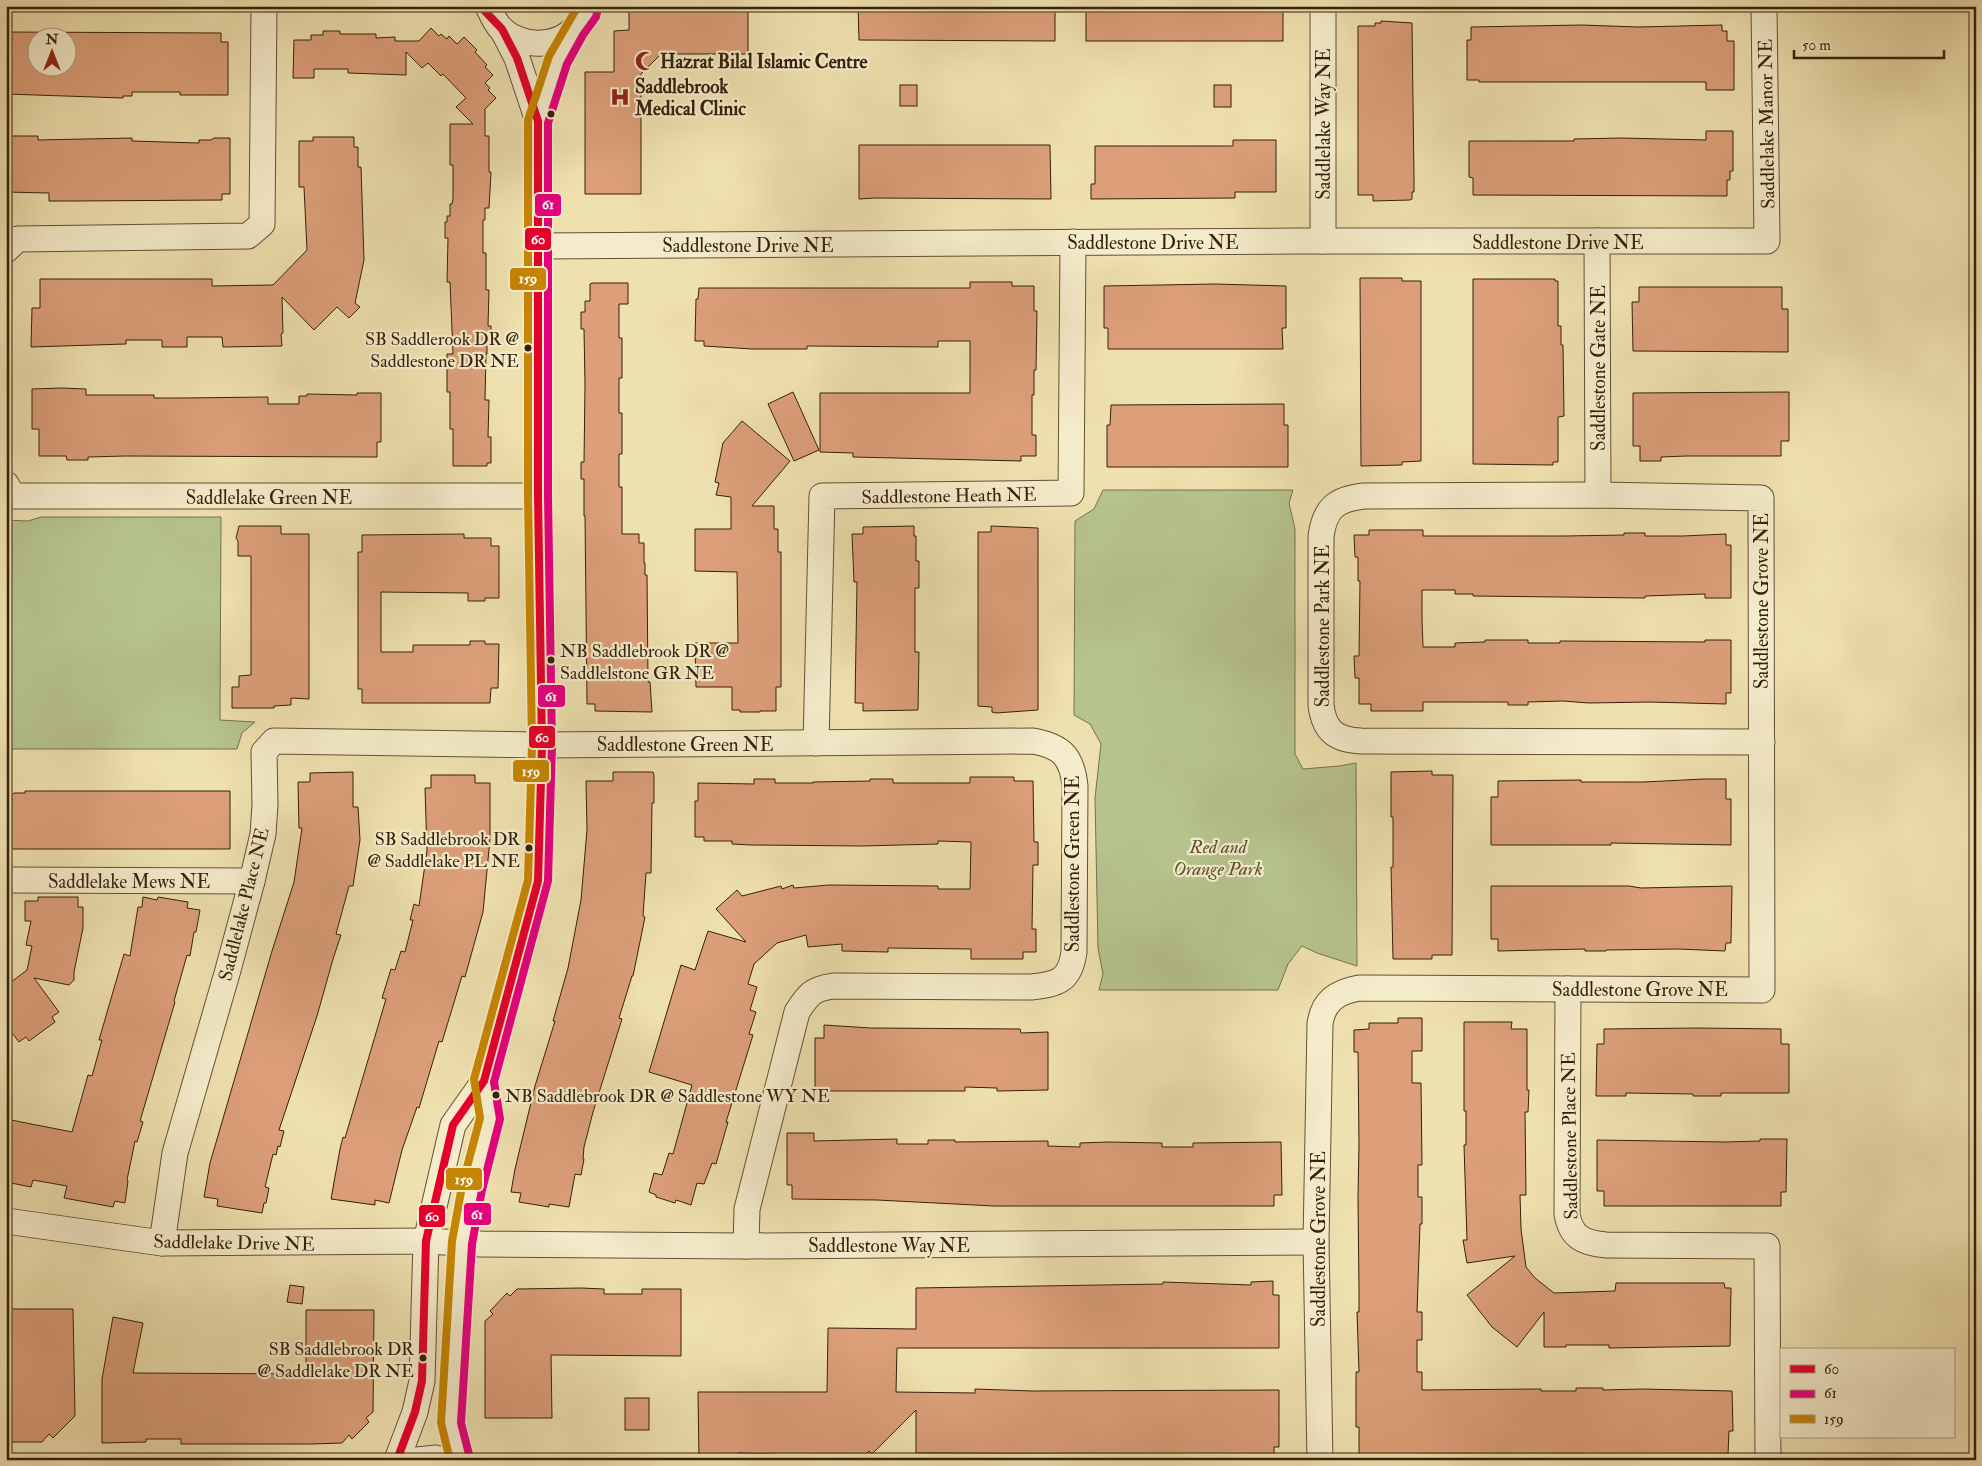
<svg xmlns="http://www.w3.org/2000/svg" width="1982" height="1466" font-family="'IM FELL Double Pica',serif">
<rect width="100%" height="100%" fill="#efe1af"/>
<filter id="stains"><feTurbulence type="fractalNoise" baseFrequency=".004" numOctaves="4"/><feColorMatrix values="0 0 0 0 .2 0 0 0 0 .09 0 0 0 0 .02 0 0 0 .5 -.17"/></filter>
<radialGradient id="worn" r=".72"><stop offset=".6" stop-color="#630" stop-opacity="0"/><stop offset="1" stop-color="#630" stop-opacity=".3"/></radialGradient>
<g fill="#b6c38d" stroke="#75724c">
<polygon points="1103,490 1293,490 1289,503 1295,529 1295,754 1303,769 1339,766 1356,763 1357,966 1317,953 1302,946 1288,964 1278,990 1099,990 1103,974 1098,948 1095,798 1101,744 1090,724 1074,715 1075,521 1094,509"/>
<path d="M 41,517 L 221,517 L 220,720 L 255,722 L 242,733 L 237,749 L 6,749 C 6,727 17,717 6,693 L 6,520 L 28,521 Z"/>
</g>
<g fill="#dc9f79" stroke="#34210a" fill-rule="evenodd">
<polygon points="629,6 748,6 748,54 661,54 641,74 641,194 585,194 585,72 614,72 614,31 629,30"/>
<polygon points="858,6 1055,6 1055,41 859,40"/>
<rect x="1086" y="6" width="197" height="35"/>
<polygon points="1381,21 1412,23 1414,178 1414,192 1412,192 1412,199 1410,200 1373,201 1373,195 1358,195 1358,26 1375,26 1375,23 1381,23"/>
<polygon points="1582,25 1638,27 1722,25 1722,31 1727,31 1727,41 1734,41 1734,90 1706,90 1706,82 1479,82 1479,80 1467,80 1467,40 1471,40 1471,27"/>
<polygon points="431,28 439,36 441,34 447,39 449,36 457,44 464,37 477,50 475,52 487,65 485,67 493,75 485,83 490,88 488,90 496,98 485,109 485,136 489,136 489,172 491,172 489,208 485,208 485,220 483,220 483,253 486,253 486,290 489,290 488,326 491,326 491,344 487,344 487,354 486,354 485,400 489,400 488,437 491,437 491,463 487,463 487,466 453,466 453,429 450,429 450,392 447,392 447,354 453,354 450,282 447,282 448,238 445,238 445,222 447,222 447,216 450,216 450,204 452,204 453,198 453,165 450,165 450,124 473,124 456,107 466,98 443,74 441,76 428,63 422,68 406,52 406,75 348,73 348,69 314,69 314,78 293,78 294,40 311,40 311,35 323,35 323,31 340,31 340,34 376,34 376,38 395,37 395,41 419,41"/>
<path d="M 6,32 L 221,33 L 221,42 L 228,42 L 228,95 L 180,95 L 180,92 L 132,92 L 132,96 L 123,96 L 123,98 L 6,94 ZM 38,38 L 68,38 L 68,68 L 38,68 Z"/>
<rect x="900" y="85" width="17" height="21"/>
<rect x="1214" y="85" width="17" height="22"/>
<polygon points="1706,131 1733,131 1733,171 1730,171 1730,180 1727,180 1727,196 1473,195 1473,178 1469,177 1469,141 1574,141 1574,139 1622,138 1706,140"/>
<polygon points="11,136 38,136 38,140 132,138 132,141 199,143 199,140 211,140 214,138 230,138 230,194 222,194 222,200 74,201 49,201 49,193 6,192 6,138 11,138"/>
<polygon points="313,137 354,137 354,147 358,147 358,167 361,167 364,260 355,303 360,307 349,318 337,307 314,330 282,297 283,333 281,334 282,346 223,347 222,337 187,337 187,347 162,347 162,340 126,340 126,344 31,347 32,308 40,308 40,279 212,279 212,286 273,285 307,250 304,187 299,187 299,141 313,141"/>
<polygon points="1233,140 1276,140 1276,192 1235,192 1235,198 1091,199 1091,184 1095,184 1095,146 1233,146"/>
<polygon points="859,145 1050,145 1051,199 875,198 859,199"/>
<polygon points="1360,278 1402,278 1402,281 1421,281 1421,461 1402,462 1402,465 1361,466"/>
<polygon points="1473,279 1555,279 1555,281 1558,281 1558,326 1561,326 1561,345 1563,345 1564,416 1558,417 1558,462 1553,462 1553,465 1473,464"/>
<polygon points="970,282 1012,282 1012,286 1034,286 1034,311 1037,311 1036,370 1034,370 1034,395 1032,395 1032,435 1036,435 1036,456 1021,456 1021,461 853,457 853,453 820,452 820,393 970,393 970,341 938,341 938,347 807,346 807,349 752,349 704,346 704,341 695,341 696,299 698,299 699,288 970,288"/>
<polygon points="593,283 628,283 628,304 619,304 619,338 622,338 622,378 619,378 619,413 622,413 622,454 619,454 619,487 622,487 622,534 639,534 639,543 644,543 644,563 645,563 645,575 647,575 648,682 650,682 652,712 595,711 595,704 587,704 585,516 584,516 584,479 581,479 581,462 584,462 585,385 584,329 581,329 581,312 585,312 585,301 590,301 590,284"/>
<polygon points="1215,284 1286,286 1286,328 1282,328 1283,349 1108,349 1108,328 1104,328 1104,286"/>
<polygon points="1639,287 1782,287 1782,309 1788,309 1788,352 1633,351 1632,302 1639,302"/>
<polygon points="62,388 86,389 86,395 154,395 154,398 182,398 268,397 268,404 299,404 299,396 307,396 307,394 357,395 357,393 381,393 381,442 377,442 377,457 125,456 88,457 88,460 67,460 66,456 39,456 39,429 32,429 32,389"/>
<polygon points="793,392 819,450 794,461 768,404"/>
<polygon points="1789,392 1789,441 1781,441 1781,456 1686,456 1661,457 1661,461 1640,461 1640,446 1633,446 1633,393"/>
<polygon points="1284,404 1284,425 1288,425 1288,467 1107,467 1107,425 1110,425 1111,405"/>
<polygon points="742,421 790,461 752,506 774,506 774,529 778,529 778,552 781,552 781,687 776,687 776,711 760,711 760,712 740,712 740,710 732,710 732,687 696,687 695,643 738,643 737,572 695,571 695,529 731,529 731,497 716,495 719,483 715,482 723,443"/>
<polygon points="239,526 281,526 281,534 309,534 309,699 291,698 291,705 274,706 274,708 232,708 232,687 239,687 239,676 251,675 251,556 238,556 238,541 236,538"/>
<polygon points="914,526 914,536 916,536 916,561 919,561 919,588 915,588 915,652 919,652 918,710 863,711 863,703 855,703 857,582 854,582 852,534 863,534 863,527"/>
<polygon points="991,526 1038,528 1038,710 996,713 992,712 992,707 978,706 978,532 991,532"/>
<polygon points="1369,530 1423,530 1423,536 1565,536 1624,535 1624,533 1645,533 1645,536 1683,536 1726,534 1726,545 1731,545 1731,598 1705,598 1705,594 1645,596 1645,598 1473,596 1473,594 1455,594 1455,590 1422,590 1422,620 1423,647 1455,647 1455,643 1485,642 1485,640 1528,640 1528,643 1560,643 1560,641 1705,642 1705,640 1731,640 1731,693 1726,693 1726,704 1649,702 1589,703 1563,701 1528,702 1528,705 1508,705 1508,702 1423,702 1423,711 1371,711 1371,704 1359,704 1359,678 1355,678 1354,656 1359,656 1360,581 1358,581 1358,557 1355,557 1354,535 1369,535"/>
<polygon points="464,534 464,538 491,538 491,546 499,546 499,598 485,598 485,601 468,601 468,593 381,592 381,652 413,652 413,645 470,645 470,641 485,641 485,644 499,644 498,688 491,688 490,703 362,703 362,689 358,689 358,552 362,552 362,535"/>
<polygon points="1432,771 1432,775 1453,775 1452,955 1432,955 1432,959 1393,959 1391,867 1393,867 1393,817 1391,817 1391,772"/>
<polygon points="353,772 353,807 358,807 360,840 353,886 349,886 336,934 341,935 333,959 317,1016 279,1130 284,1131 280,1147 278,1146 276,1155 273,1154 265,1187 269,1188 266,1203 264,1203 262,1213 217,1206 218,1199 204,1197 210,1163 272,951 294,882 302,828 299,828 298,782 310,782 310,773"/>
<polygon points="613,772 653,772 654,775 654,803 652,803 651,873 646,873 643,916 645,917 633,976 632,976 619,1018 622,1019 593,1112 584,1147 583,1159 584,1159 581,1175 575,1174 569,1207 549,1204 549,1207 519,1202 521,1193 511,1192 515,1169 535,1086 555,1021 553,1021 568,968 581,900 587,830 586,781 613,781"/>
<polygon points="431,775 475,775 475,783 490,783 490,839 483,912 465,977 462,976 442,1042 439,1041 419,1108 417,1107 402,1150 389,1203 375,1200 375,1205 331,1199 340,1149 343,1137 345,1138 386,999 382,998 391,969 395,970 401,951 405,952 413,920 410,920 414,904 419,906 427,851 425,788 431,788"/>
<polygon points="970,777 1014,777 1014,781 1033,781 1034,842 1038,842 1038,865 1033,865 1032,929 1036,929 1036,952 1023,952 1023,959 971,959 971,949 888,948 888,952 842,951 842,944 808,947 806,935 777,943 754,964 748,984 757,987 750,1010 756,1012 749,1034 753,1035 726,1122 728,1122 716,1164 712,1163 704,1184 697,1183 691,1205 676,1200 675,1203 656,1197 656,1195 649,1192 654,1173 662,1175 669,1153 673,1154 692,1085 649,1072 681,965 695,970 708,931 746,942 716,909 737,890 742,896 781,886 782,889 793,885 794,888 829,885 938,886 938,889 970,889 971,842 938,841 938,844 863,846 751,845 732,844 732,841 704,841 704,837 695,837 695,801 698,801 698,783 754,784 754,779 775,779 775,783 813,783 813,782 870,781 870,779 893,779 893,783 970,783"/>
<polygon points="1704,779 1726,779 1726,799 1731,799 1731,845 1611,843 1611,845 1491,845 1491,797 1498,797 1498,781 1581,780 1581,782 1644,782"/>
<polygon points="25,791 230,791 230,849 12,849 12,795 14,793 25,793"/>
<polygon points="1491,886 1629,886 1641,888 1732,886 1731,943 1726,943 1725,951 1678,949 1606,950 1606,951 1585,951 1585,949 1498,951 1498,939 1491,939"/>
<polygon points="38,897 78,897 78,907 83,907 83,928 74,972 74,980 69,985 34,978 59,1012 52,1017 55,1022 29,1041 26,1037 19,1042 6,1025 6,986 27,970 32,946 26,945 31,921 25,921 25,901 38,901"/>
<polygon points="143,897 157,900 158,897 188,902 187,908 200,910 196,932 194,932 190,956 187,955 174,1001 175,1002 140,1121 143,1122 137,1142 135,1141 127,1180 128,1181 125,1203 115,1201 113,1207 64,1198 67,1186 33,1180 31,1187 6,1182 6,1119 72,1132 88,1075 92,1076 102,1040 99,1040 124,954 130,956 138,907 142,907"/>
<polygon points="1398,1018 1422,1018 1422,1051 1412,1051 1412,1083 1421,1083 1422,1165 1418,1165 1418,1197 1422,1197 1422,1224 1420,1224 1417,1312 1422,1312 1422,1340 1417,1340 1417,1372 1422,1372 1422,1390 1541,1389 1541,1391 1576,1391 1576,1388 1603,1388 1603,1390 1642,1389 1732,1391 1733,1431 1729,1431 1728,1454 1664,1455 1603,1454 1597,1456 1581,1456 1581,1454 1422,1454 1422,1460 1374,1460 1374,1455 1359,1455 1359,1427 1356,1427 1356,1372 1359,1372 1357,1312 1359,1312 1359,1289 1358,1197 1359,1144 1358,1052 1354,1052 1354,1030 1369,1029 1369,1023 1398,1023"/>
<polygon points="1464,1022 1512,1022 1511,1029 1527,1029 1527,1090 1529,1090 1528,1112 1525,1112 1526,1195 1520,1195 1521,1229 1526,1267 1535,1278 1554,1293 1615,1291 1616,1283 1724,1283 1725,1288 1731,1288 1730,1346 1609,1348 1609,1345 1566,1345 1566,1347 1544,1347 1544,1312 1517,1347 1492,1327 1467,1295 1515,1256 1467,1263 1463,1240 1467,1240 1464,1145 1466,1145 1466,1111 1464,1111"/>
<polygon points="824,1025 871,1028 1020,1029 1021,1033 1048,1032 1048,1090 997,1091 997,1088 965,1087 965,1091 815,1091 815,1038 824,1038"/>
<polygon points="1699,1028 1781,1029 1781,1044 1789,1044 1789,1093 1721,1093 1721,1096 1693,1096 1693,1094 1626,1093 1626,1096 1596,1096 1597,1044 1604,1044 1604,1029"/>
<polygon points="787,1133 814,1133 814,1141 897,1139 897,1144 928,1144 928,1140 955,1140 955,1142 1048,1141 1048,1146 1080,1147 1080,1143 1108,1142 1162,1143 1162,1147 1193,1147 1193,1143 1281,1142 1282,1195 1274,1195 1274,1206 994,1206 877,1200 792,1199 792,1185 787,1185"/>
<polygon points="1760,1139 1787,1139 1786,1192 1781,1192 1781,1206 1604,1206 1604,1191 1597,1191 1597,1140 1726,1142 1760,1141"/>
<polygon points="1273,1281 1273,1295 1279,1295 1279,1348 897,1348 896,1392 975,1393 975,1389 1032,1391 1279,1390 1279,1447 1274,1447 1274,1455 916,1453 916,1410 872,1454 869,1451 862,1458 775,1458 775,1454 738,1453 737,1459 699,1459 698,1392 827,1392 828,1328 916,1329 916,1288 1163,1284 1163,1282 1251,1285 1251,1282"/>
<polygon points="290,1285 304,1287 302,1304 287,1302"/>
<polygon points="581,1288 604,1289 604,1294 642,1294 642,1289 681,1289 681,1356 551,1355 552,1418 485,1418 485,1321 493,1314 490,1311 507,1293 510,1296 517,1289"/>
<polygon points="7,1309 73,1309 75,1416 53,1438 49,1434 42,1442 6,1442"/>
<polygon points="306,1310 374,1310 373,1412 366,1418 369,1422 352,1439 349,1435 342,1443 312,1444 181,1444 181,1439 146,1439 146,1442 102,1443 102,1379 113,1317 143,1323 133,1373 306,1374"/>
<rect x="625" y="1398" width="24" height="32"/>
</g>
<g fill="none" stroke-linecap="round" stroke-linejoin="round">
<defs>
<g id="minor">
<path d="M 488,6 C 492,15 495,23 502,30 C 525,49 561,48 579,23 C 583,18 587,13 588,6"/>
<polyline points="538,121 558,60 574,30"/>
<polyline points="1323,241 1323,6"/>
<polyline points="1597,241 1598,495"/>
<polyline points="539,246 1298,241 1767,241 1764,6"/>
<polyline points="6,250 18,239 248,236 262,224 264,6"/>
<polyline points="6,484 13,496 538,496"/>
<polyline points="816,743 822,496 1071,493 1073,242"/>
<polyline points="6,880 252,881"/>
<path d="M 1568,989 L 1567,1214 C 1571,1237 1583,1243 1606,1245 L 1767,1246 L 1768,1460"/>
<polyline points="6,1221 162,1243 426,1241 481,1244 746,1246 1316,1242"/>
<path d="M 162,1243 L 175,1153 L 228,970 L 252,881 L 263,834 L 265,805 L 264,752 L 274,741 L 542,745 L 1033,741 C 1061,746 1072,756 1075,786 L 1074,952 C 1070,981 1058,984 1031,987 L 833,986 C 812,989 808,995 797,1012 L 747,1209 L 746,1246"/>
<polyline points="397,1460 415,1412 422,1381 426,1241 453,1125 484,1081 538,881 542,745 538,496 538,121 517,58 502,29"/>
<polyline points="417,1460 436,1458 441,1460"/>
<polyline points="460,1460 451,1424 452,1395 462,1243 472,1188 490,1118 484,1081"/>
<path d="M 1320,1460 L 1316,1242 L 1320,1024 C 1323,1001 1337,992 1359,988 L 1762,990 L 1761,498 L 1598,495 L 1364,496 C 1336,499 1325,508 1321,536 L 1321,705 C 1324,730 1335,740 1361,741 L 1762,742"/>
</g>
</defs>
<use href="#minor" stroke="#635133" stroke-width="27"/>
<use href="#minor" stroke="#f5eccb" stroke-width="25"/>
<defs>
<polyline id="bus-1" points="397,1460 415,1412 422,1381 426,1241 453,1125 484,1081 538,881 542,745 538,496 538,121 517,58 502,29 480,6"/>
<polyline id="bus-2" points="470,1458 461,1423 472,1244 482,1190 500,1119 494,1082 548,881 552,745 548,496 548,123 567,64 583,35 596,17 598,8"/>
<polyline id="bus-3" points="450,1460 441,1423 452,1241 462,1186 480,1118 474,1079 528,880 532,745 528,496 528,120 549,56 578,6"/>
</defs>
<use href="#bus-1" stroke="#f5eccb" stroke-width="11"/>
<use href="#bus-2" stroke="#f5eccb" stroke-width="11"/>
<use href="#bus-3" stroke="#f5eccb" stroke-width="11"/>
<use href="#bus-1" stroke="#e4002b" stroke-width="8"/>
<use href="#bus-2" stroke="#e5007d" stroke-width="8"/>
<use href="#bus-3" stroke="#c68502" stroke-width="8"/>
</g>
<defs>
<symbol id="mosque-bare" viewBox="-9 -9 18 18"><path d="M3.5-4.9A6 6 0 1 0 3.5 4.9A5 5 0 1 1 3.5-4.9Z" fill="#8f2418" stroke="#f5eccb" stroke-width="2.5" paint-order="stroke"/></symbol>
<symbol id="hospital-bare" viewBox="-9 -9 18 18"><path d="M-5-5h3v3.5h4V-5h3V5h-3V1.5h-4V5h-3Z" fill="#8f2418" stroke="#f5eccb" stroke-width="2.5" paint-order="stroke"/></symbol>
</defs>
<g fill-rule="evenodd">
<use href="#mosque-bare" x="631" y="47" width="28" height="28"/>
<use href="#hospital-bare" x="606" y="83" width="28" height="28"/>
</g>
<g fill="#34210a" stroke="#f5eccb" stroke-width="2">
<circle cx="551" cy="114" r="4.5"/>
<circle cx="528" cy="348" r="4.5"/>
<circle cx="551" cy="660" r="4.5"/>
<circle cx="529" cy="848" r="4.5"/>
<circle cx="496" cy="1095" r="4.5"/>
<circle cx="423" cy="1358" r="4.5"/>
</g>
<g text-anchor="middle" stroke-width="4.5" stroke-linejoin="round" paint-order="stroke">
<g font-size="18" fill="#34210a" stroke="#f5eccb" text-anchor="end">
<text x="519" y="345">SB Saddlerook DR @<tspan x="519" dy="22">Saddlestone DR NE</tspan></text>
<text x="560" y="657" text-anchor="start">NB Saddlebrook DR @<tspan x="560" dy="22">Saddlelstone GR NE</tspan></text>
<text x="520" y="845">SB Saddlebrook DR<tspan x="520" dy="22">@ Saddlelake PL NE</tspan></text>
<text x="505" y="1102" text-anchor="start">NB Saddlebrook DR @ Saddlestone WY NE</text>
<text x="414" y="1355">SB Saddlebrook DR<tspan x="414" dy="22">@ Saddlelake DR NE</tspan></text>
</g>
<g font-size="19" font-weight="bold" fill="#34210a" stroke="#f5eccb" text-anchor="start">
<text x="660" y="68">Hazrat Bilal Islamic Centre</text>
<text x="635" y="93">Saddlebrook<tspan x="635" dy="22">Medical Clinic</tspan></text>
</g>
<g font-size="19" fill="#34210a" stroke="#f5eccb">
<text transform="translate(1323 124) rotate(-90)" y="7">Saddlelake Way NE</text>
<text transform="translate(1766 124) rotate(-91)" y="7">Saddlelake Manor NE</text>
<text x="1153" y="249">Saddlestone Drive NE</text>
<text x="1558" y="249">Saddlestone Drive NE</text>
<text x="748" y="252">Saddlestone Drive NE</text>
<text transform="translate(1598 368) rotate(-90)" y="7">Saddlestone Gate NE</text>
<text transform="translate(949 495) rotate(-1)" y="7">Saddlestone Heath NE</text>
<text x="269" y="504">Saddlelake Green NE</text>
<text transform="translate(1761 601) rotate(-90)" y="7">Saddlestone Grove NE</text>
<text transform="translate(1322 626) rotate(-90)" y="7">Saddlestone Park NE</text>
<text x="685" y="751">Saddlestone Green NE</text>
<text transform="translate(1072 864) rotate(-90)" y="7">Saddlestone Green NE</text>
<text x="129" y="888">Saddlelake Mews NE</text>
<text transform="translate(243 904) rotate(-76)" y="7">Saddlelake Place NE</text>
<text x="1640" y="996">Saddlestone Grove NE</text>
<text transform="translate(1569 1136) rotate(-91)" y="7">Saddlestone Place NE</text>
<text transform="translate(1318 1239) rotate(-90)" y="7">Saddlestone Grove NE</text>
<text transform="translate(234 1242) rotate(1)" y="7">Saddlelake Drive NE</text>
<text x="889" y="1252">Saddlestone Way NE</text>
</g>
<g font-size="19" font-style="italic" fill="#5b5231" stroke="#f5eccb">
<text x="1218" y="853">Red and<tspan x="1218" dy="22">Orange Park</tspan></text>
</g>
</g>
<g stroke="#f5eccb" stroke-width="2">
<rect x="534" y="193" width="28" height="24" rx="5" fill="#e5007d"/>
<rect x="524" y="227" width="28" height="24" rx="5" fill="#e4002b"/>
<rect x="509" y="267" width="38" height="24" rx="5" fill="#c68502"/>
<rect x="537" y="684" width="29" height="24" rx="5" fill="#e5007d"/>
<rect x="528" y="725" width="28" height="24" rx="5" fill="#e4002b"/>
<rect x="512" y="759" width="38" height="24" rx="5" fill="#c68502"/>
<rect x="445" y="1167" width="38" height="24" rx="5" fill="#c68502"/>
<rect x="463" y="1202" width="29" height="24" rx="5" fill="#e5007d"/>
<rect x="418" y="1204" width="28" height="24" rx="5" fill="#e4002b"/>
</g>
<g font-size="14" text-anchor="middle" font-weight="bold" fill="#fff">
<text x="548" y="209">61</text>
<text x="538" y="244">60</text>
<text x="528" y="283">159</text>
<text x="551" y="701">61</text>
<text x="542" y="742">60</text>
<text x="531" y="776">159</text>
<text x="464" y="1184">159</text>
<text x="477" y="1219">61</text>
<text x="432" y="1221">60</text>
</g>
<rect width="1982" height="1466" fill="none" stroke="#efe1af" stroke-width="25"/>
<rect x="8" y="8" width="1967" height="1451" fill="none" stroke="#34210a" stroke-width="2.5"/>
<rect x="12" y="12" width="1957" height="1441" fill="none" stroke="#34210a"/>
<rect x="1780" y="1348" width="175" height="90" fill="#f5eccb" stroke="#a89b7e"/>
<rect x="1790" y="1365" width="25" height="8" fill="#e4002b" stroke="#a89b7e"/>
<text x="1824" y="1374" font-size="15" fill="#34210a">60</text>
<rect x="1790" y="1390" width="25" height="8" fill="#e5007d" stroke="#a89b7e"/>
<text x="1824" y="1398" font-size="15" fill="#34210a">61</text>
<rect x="1790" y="1415" width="25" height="8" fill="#c68502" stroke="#a89b7e"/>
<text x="1824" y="1424" font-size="15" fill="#34210a">159</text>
<g transform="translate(52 52)"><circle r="24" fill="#f5eccb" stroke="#a89b7e"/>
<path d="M0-4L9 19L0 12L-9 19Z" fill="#8f2418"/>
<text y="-8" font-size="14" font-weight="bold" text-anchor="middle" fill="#34210a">N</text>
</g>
<path d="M1794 50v8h150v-8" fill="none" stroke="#34210a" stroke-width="2.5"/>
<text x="1802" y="50" font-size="15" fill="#34210a" stroke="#f5eccb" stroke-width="4" paint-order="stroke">50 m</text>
<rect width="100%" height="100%" filter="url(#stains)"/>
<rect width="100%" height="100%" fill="url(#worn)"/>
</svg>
